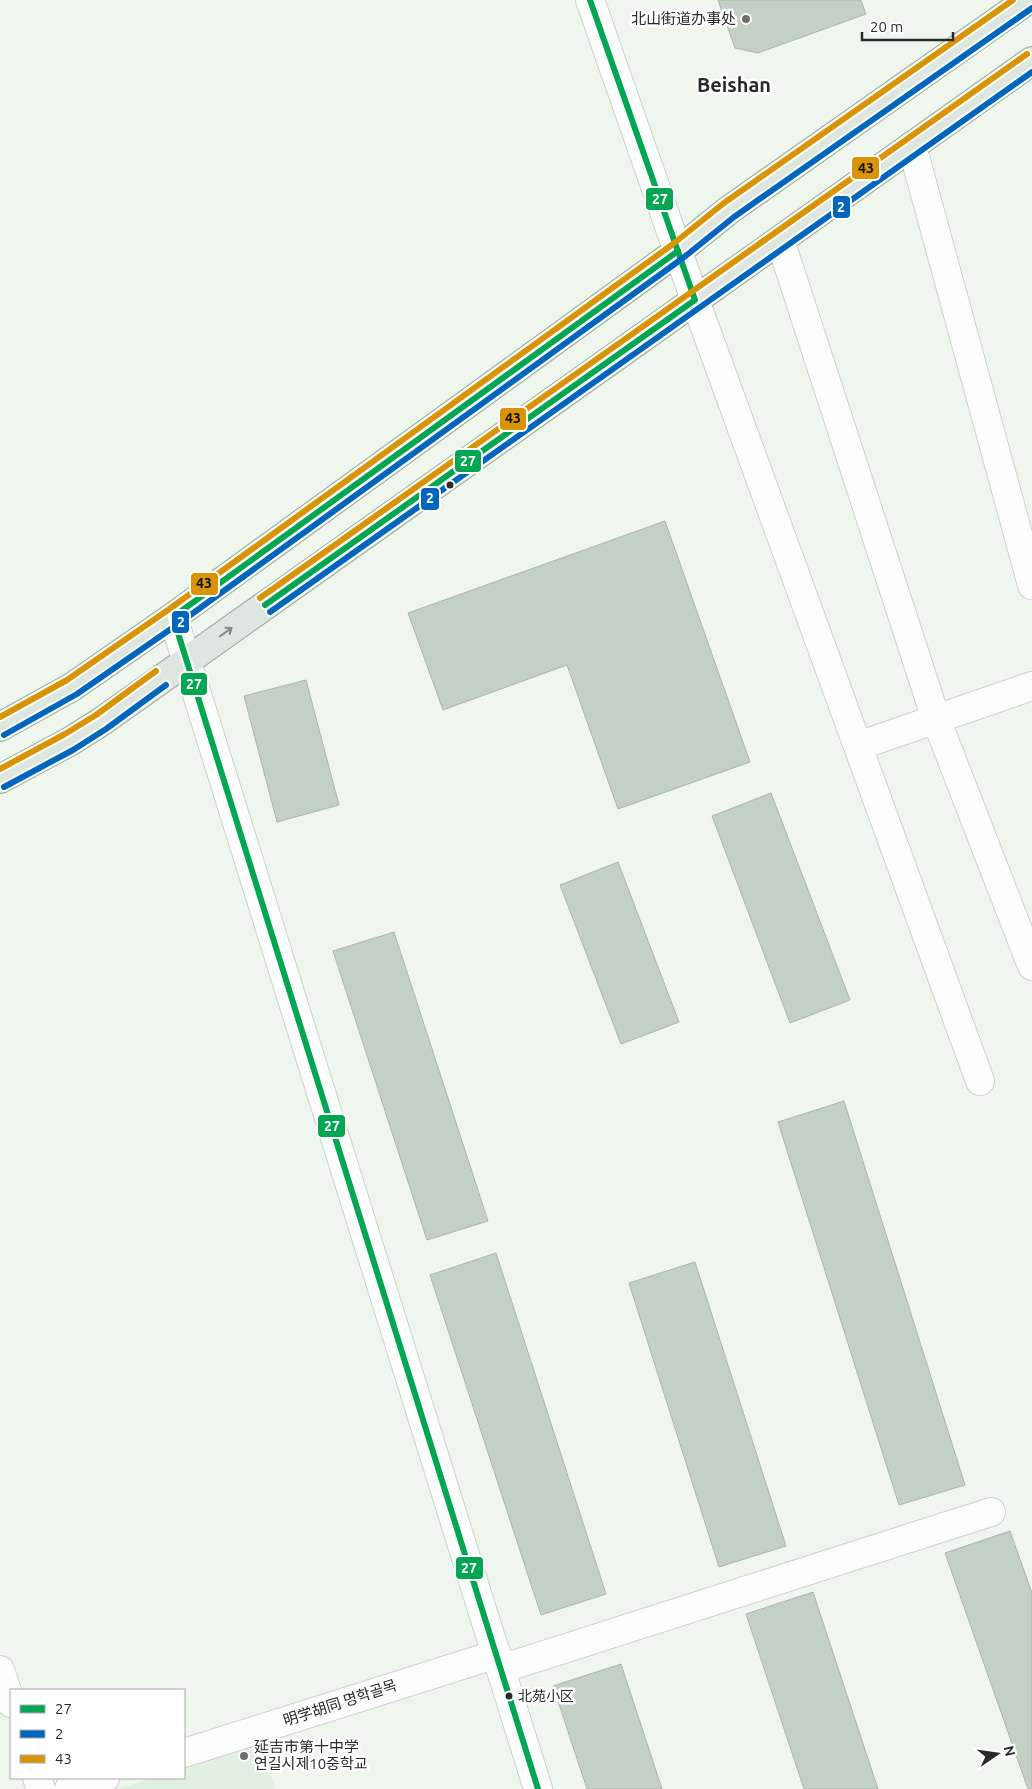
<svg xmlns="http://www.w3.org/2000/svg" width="1032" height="1789" font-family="Ubuntu,'Noto Sans SC','Noto Sans KR',sans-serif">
<rect width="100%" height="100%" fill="#eef6ee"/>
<polygon fill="#e1f0e1" points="262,1744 275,1789 117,1789 153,1778 184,1778 184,1768"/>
<g fill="#c3d1c4" stroke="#aeb3ae">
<polygon points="718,0 861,0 866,14 758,53 735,48"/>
<polygon points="665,521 750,762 618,809 567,665 443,710 408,613"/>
<polygon points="306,680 339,805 277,822 244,696"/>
<polygon points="771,793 850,1000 790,1023 712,816"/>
<polygon points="618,862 679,1022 621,1044 560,885"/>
<polygon points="394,932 488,1221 427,1240 333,951"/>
<polygon points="844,1101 965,1485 899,1505 778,1122"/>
<polygon points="496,1253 606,1594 541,1615 430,1275"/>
<polygon points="695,1262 786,1546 719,1567 629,1283"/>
<polygon points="1010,1531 1032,1593 1032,1789 1028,1789 945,1553"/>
<polygon points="813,1592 878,1789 804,1789 746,1614"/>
<polygon points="621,1664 662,1789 587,1789 553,1686"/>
</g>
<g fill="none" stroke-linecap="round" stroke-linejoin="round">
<defs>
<g id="minor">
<polyline points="590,0 695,300 980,1081"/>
<polyline points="912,146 1032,585"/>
<polyline points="780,240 936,719 1032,966"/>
<polyline points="173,617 538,1789"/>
<polyline points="858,746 1032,686"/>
<polyline points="501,1669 991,1512"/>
<polyline points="0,1670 11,1703"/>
<polyline points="184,1753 497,1654"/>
<polyline points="37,1778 41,1789"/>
<polyline points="69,1789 105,1778"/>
</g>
<g id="major">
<polyline points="0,727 72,687 173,617 678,251 729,210 1028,0"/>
<polyline points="0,779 69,742 101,722 1032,61"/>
</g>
</defs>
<use href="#minor" stroke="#cbd2cb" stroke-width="30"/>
<use href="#major" stroke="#97a89a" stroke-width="30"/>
<use href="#minor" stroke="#fcfefc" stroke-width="28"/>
<use href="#major" stroke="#dde7df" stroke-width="28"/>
<defs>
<g id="bus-1">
<polyline points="265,605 695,300 590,0"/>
<polyline points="538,1789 173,617 678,251"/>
</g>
<g id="bus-2">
<polyline points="270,612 1032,72"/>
<polyline points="4,735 77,694 178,624 683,258 734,217 1032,8"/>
<polyline points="4,787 73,750 106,729 166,685"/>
</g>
<g id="bus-3">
<polyline points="260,598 1027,54"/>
<polyline points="0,717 67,680 168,610 673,244 724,203 1013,0"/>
<polyline points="0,769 65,734 96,715 156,671"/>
</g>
</defs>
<use href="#bus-1" stroke="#fff" stroke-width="10"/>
<use href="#bus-2" stroke="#fff" stroke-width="10"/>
<use href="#bus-3" stroke="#fff" stroke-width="10"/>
<use href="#bus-1" stroke="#00a651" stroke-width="6"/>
<use href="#bus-2" stroke="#0065bd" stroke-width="6"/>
<use href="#bus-3" stroke="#d89406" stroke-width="6"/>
</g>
<defs><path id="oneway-shaft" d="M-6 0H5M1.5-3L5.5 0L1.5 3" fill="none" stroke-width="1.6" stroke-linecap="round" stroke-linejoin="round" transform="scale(1.25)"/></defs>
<use stroke="#818982" href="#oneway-shaft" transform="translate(226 632) rotate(-35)"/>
<g fill="#6b726c" stroke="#fff" stroke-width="2">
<circle cx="746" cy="19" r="5"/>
<circle cx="244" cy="1756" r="5"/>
</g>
<g fill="#252b26" stroke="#fff" stroke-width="2">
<circle cx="450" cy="485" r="4.5"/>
<circle cx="509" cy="1696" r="4.5"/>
</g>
<g text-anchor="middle" stroke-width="5" stroke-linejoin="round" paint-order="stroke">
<g font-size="14" fill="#252b26" stroke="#fff" text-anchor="start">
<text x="518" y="1701">北苑小区</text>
</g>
<g font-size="15" fill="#252b26" stroke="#fff" text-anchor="end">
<text x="736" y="24">北山街道办事处</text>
<text x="254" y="1752" text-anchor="start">延吉市第十中学<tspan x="254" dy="17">연길시제10중학교</tspan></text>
</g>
<g font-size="15" fill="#252b26" stroke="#fff">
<text transform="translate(340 1703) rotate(-18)" y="5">明学胡同 명학골목</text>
</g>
<g font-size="20" font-weight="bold" fill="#252b26" stroke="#fff">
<text x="734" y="92">Beishan</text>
</g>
</g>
<g stroke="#fff" stroke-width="2">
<rect x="851" y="156" width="29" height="24" rx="5" fill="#d89406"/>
<rect x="645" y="187" width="29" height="24" rx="5" fill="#00a651"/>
<rect x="832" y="195" width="19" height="24" rx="5" fill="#0065bd"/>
<rect x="499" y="407" width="28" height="24" rx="5" fill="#d89406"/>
<rect x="454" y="449" width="28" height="24" rx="5" fill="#00a651"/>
<rect x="420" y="487" width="20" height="24" rx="5" fill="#0065bd"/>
<rect x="190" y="572" width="29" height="24" rx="5" fill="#d89406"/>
<rect x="171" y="610" width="19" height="24" rx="5" fill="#0065bd"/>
<rect x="180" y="672" width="28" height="24" rx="5" fill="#00a651"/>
<rect x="317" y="1114" width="29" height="24" rx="5" fill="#00a651"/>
<rect x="455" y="1556" width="29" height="24" rx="5" fill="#00a651"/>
</g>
<g font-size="14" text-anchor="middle" font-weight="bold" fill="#fff">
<text x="660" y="204">27</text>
<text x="841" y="212">2</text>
<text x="468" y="466">27</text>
<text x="430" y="503">2</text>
<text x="181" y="627">2</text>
<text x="194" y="689">27</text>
<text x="332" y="1131">27</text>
<text x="469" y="1573">27</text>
</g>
<g font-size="14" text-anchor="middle" font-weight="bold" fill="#111">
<text x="866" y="173">43</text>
<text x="513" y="423">43</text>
<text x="204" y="588">43</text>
</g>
<rect x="10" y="1689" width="175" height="90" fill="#ffffff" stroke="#a8aaa8"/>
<rect x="20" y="1705" width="25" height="8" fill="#00a651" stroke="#a8aaa8"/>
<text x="55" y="1714" font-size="15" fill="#252b26">27</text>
<rect x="20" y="1730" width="25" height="8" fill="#0065bd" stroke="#a8aaa8"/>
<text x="55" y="1739" font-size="15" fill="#252b26">2</text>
<rect x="20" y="1755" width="25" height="8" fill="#d89406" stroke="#a8aaa8"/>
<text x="55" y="1764" font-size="15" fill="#252b26">43</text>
<g transform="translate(997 1754) rotate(77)" stroke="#ffffff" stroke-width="4" paint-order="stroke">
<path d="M0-4L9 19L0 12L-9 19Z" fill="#252b26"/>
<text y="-8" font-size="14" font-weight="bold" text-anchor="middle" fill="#252b26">N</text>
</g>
<path d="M862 32v8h91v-8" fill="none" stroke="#252b26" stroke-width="2.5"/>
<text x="870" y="32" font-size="15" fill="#252b26" stroke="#ffffff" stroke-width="4" paint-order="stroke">20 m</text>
</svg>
